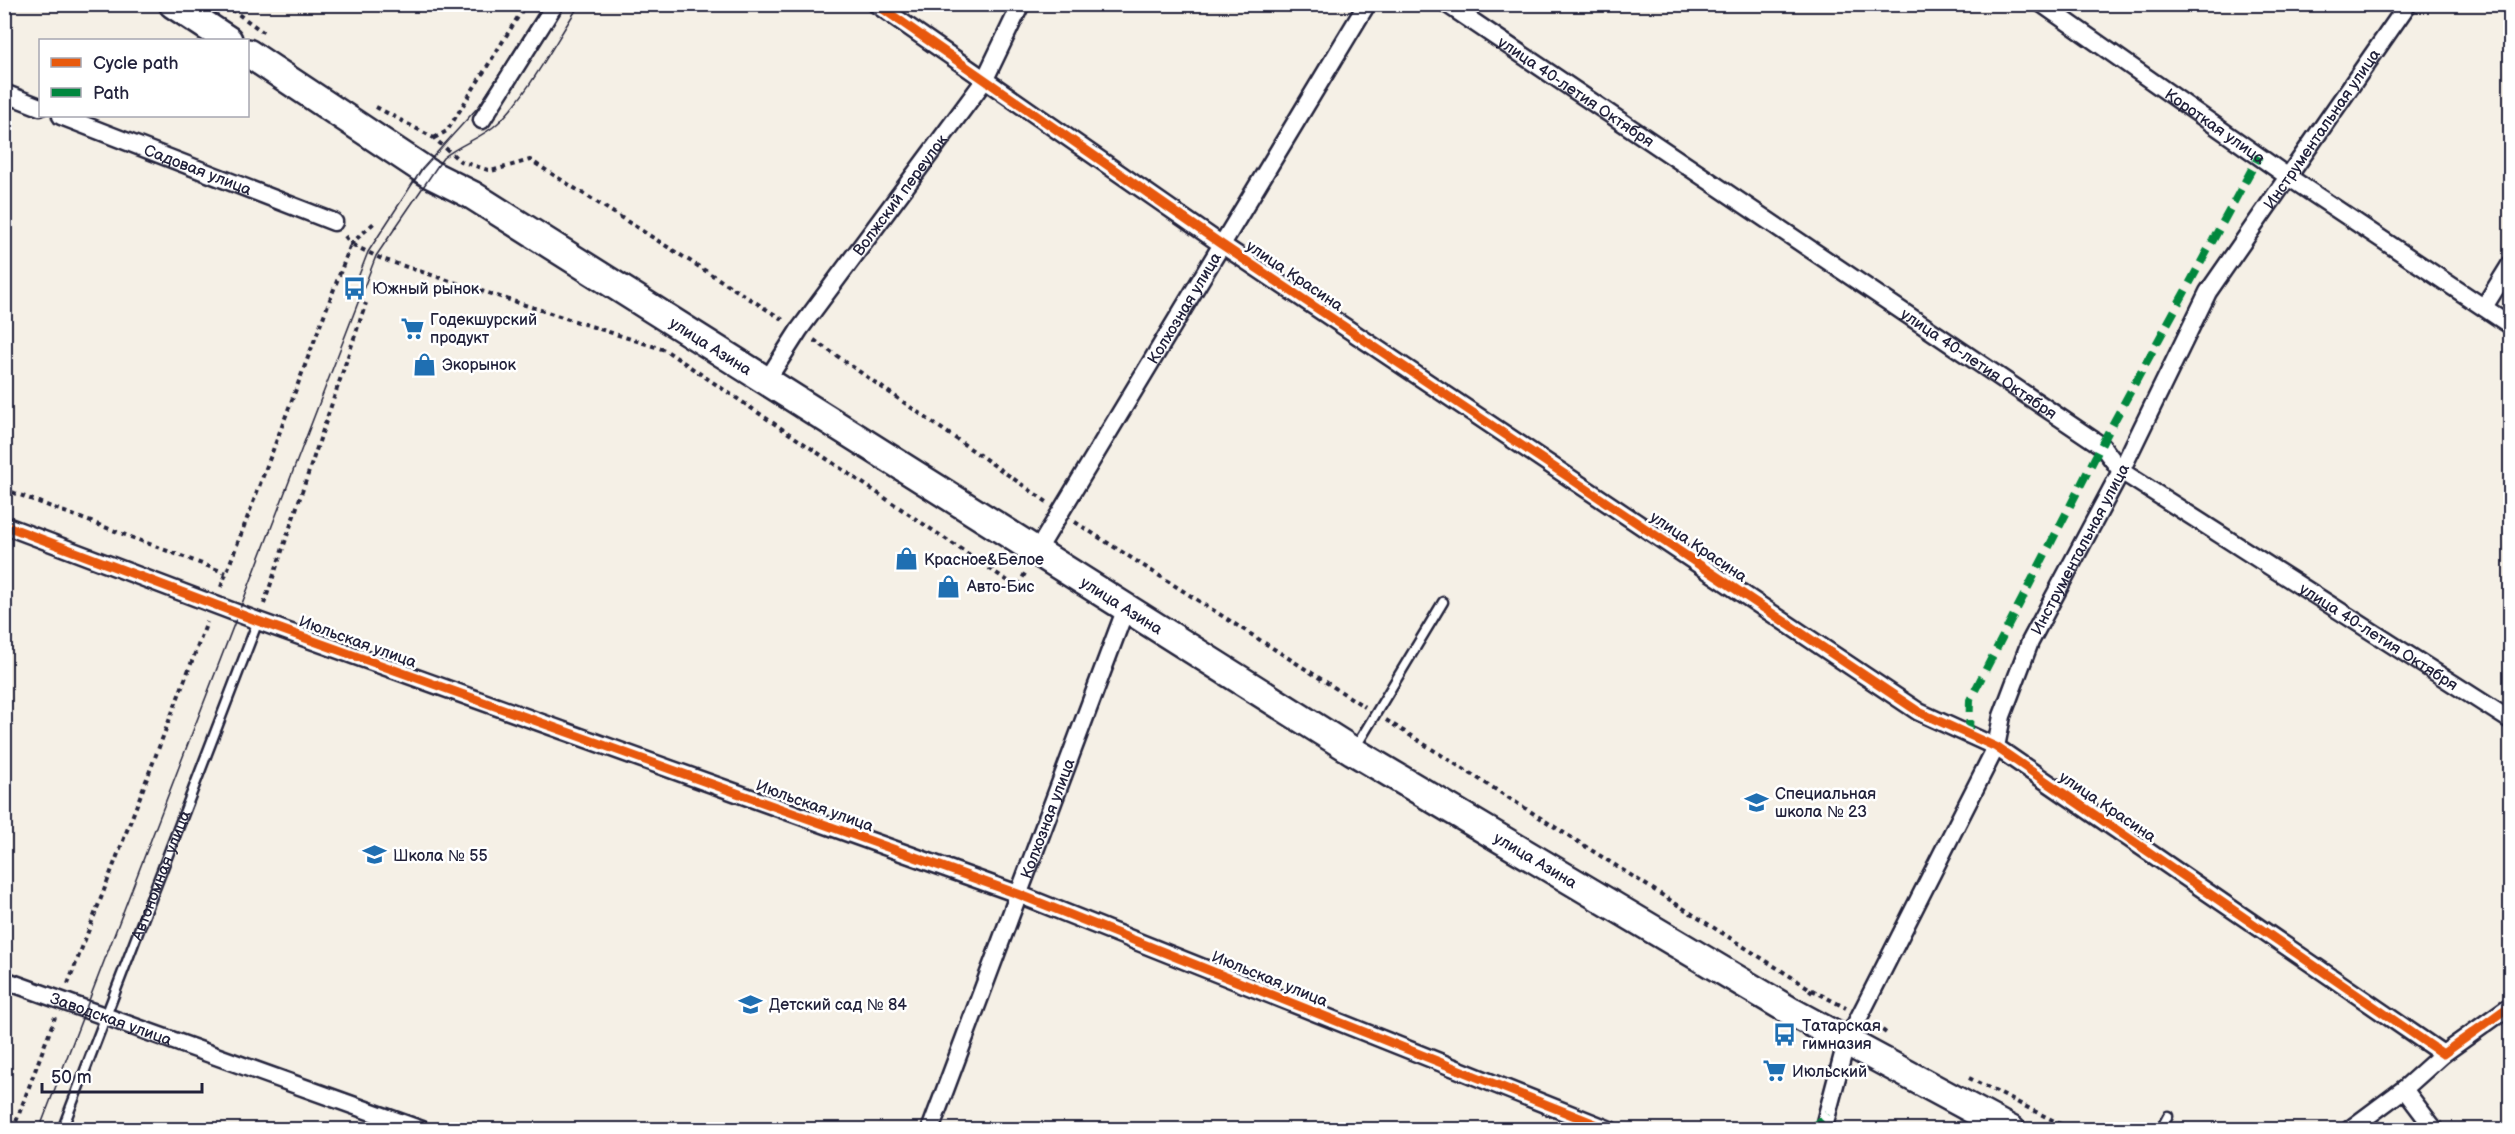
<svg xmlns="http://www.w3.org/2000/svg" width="2515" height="1134" font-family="'Balsamiq Sans',sans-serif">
<rect width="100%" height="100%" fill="#f5f0e6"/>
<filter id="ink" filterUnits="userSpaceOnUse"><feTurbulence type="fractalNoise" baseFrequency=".0167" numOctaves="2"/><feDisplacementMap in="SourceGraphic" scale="12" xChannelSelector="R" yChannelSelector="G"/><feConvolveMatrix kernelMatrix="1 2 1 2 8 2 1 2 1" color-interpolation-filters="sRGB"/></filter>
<g filter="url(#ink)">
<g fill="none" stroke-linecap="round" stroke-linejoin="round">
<defs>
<g id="service">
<polyline points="1355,748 1443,602"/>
<path id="s1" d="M 62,1130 L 258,621"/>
<polyline points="2138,1130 2140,1127 2161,1129 2168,1116"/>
</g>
<g id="minor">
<polyline points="876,4 1221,244 1919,712 1996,747 2443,1054 2510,1006"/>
<path id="s2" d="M 1447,4 L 2102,446 L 2121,471 L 2510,720"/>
<path id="s3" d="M 2042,4 L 2287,176 L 2510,325"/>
<polyline points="4,93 40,107"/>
<path id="s4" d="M 61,116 L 334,222"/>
<polyline points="482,120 555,4"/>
<polyline points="2484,307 2510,265"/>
<path id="s5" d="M 767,380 L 799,330 L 984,81 L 1021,4"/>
<polyline points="4,525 258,621 1018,894 1610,1130"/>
<path id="s6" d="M 1037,551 L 1367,4"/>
<path id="s7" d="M 4,980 L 422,1130"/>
<polyline points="2404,1089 2435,1130"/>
<path id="s8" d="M 930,1130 L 1126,608"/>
<path id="s9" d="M 1823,1130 L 1846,1043 L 1996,747 L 2002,716 L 2030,642 L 2121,471 L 2208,292 L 2408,4"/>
<polyline points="2349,1130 2404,1089 2443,1054"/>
</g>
<g id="primary">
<polyline points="173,4 228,40"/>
<path id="s10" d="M 248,53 L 430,174 L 472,195 L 1353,751 L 1792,1012 L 2011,1130"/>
</g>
</defs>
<use href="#service" stroke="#22223b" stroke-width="13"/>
<use href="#minor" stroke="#22223b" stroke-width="21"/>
<use href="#primary" stroke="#22223b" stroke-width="32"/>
<g stroke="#22223b" stroke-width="4" stroke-dasharray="4.5 4.5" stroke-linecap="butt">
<polyline points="224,4 263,32"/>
<polyline points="376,107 434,138 460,161 491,171 530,160 785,321"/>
<polyline points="434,138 447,131 526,4"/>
<polyline points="345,236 351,244 376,221"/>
<polyline points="814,340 1047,502"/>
<polyline points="4,489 226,573"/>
<polyline points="1075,522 1365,707"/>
<polyline points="221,587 351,244 382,259 665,350 1017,587 1027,570"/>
<polyline points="264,604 366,303"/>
<polyline points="1386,720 1812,990 1809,994"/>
<polyline points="68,984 207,622"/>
<polyline points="1812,990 1846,1008"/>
<polyline points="1875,1025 1889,1035"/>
<polyline points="1969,1078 2072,1130"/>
<polyline points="13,1130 55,1017"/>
</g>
<use href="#service" stroke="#fff" stroke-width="8"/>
<use href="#minor" stroke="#fff" stroke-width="16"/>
<use href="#primary" stroke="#fff" stroke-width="27"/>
<g stroke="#22223b" stroke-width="1.5">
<polyline points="359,275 368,252 422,169 479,106 545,4"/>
<path d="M 39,1130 L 376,256 L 443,158 C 460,144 482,138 498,123 C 528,95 556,40 580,4"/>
</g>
<g stroke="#00873e" stroke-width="8" stroke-dasharray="15 8" stroke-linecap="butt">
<polyline points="1969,735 1970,700 2105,438 2259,156"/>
<polyline points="1811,1130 1827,1113"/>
</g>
<defs>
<g id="cycleway">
<polyline points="876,4 1221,244 1919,712 1996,747 2443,1054 2510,1006"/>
<polyline points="4,525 258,621 1018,894 1610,1130"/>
</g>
</defs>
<use href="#cycleway" stroke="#fff" stroke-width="13"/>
<use href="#cycleway" stroke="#e8590c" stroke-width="9"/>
</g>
</g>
<defs>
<symbol id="bus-bare" viewBox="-9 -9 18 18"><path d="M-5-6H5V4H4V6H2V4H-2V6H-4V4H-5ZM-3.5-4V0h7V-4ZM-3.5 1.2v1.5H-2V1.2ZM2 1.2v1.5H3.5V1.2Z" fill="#1f6fb2" stroke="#fff" stroke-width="2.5" paint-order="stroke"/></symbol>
<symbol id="supermarket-bare" viewBox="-9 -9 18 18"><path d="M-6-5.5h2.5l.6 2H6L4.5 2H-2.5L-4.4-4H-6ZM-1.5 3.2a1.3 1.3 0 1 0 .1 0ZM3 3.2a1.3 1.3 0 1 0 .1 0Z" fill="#1f6fb2" stroke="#fff" stroke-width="2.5" paint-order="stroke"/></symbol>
<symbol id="shop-bare" viewBox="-9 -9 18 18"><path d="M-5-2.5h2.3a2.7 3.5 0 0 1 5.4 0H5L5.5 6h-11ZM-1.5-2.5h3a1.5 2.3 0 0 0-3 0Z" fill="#1f6fb2" stroke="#fff" stroke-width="2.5" paint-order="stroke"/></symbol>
<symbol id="school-bare" viewBox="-9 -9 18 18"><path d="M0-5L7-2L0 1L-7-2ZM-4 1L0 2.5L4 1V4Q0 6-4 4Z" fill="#1f6fb2" stroke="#fff" stroke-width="2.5" paint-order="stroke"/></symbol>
</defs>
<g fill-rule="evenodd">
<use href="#bus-bare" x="338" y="272" width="33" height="33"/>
<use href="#supermarket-bare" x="396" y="312" width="33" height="33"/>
<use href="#shop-bare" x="408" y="348" width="33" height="33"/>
<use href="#shop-bare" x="890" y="542" width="33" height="33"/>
<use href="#shop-bare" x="932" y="570" width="33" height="33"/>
<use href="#school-bare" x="1740" y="786" width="33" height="33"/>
<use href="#school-bare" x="358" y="838" width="33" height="33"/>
<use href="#school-bare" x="734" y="988" width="33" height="33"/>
<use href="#bus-bare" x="1768" y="1018" width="33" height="33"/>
<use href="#supermarket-bare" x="1758" y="1054" width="33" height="33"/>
</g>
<g text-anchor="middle" stroke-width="5" stroke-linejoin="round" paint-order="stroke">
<g font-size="16" fill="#22223b" stroke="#fff">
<text dy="6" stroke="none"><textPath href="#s2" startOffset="156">улица 40-летия Октября</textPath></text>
<text dy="6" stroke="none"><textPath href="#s3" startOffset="212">Короткая улица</textPath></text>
<text dy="6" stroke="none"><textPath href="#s9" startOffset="1124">Инструментальная улица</textPath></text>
<text dy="6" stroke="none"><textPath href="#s4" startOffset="147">Садовая улица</textPath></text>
<text dy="6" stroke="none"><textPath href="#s5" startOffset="228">Волжский переулок</textPath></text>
<text transform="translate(1295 275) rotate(34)" y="6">улица Красина</text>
<text dy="6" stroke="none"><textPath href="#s6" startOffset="284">Колхозная улица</textPath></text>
<text dy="6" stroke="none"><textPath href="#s10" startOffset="548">улица Азина</textPath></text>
<text dy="6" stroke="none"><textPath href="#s2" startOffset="642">улица 40-летия Октября</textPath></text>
<text transform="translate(1699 546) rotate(34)" y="6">улица Красина</text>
<text dy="6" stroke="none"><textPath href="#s9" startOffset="638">Инструментальная улица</textPath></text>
<text dy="6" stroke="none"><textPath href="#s10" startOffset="1034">улица Азина</textPath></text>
<text dy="6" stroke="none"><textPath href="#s2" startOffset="1128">улица 40-летия Октября</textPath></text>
<text transform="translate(358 641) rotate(20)" y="6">Июльская улица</text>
<text transform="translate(815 805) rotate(20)" y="6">Июльская улица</text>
<text transform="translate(2108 806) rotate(34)" y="6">улица Красина</text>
<text dy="6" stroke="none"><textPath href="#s8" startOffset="333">Колхозная улица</textPath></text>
<text dy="6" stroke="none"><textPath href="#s10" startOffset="1520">улица Азина</textPath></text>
<text dy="6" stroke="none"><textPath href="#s1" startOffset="273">Автономная улица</textPath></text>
<text transform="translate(1270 978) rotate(22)" y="6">Июльская улица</text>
<text dy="6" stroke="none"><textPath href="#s7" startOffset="114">Заводская улица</textPath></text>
</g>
<g font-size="16" fill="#22223b" stroke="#fff" text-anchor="start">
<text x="372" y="294">Южный рынок</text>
<text x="430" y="325">Годекшурский<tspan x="430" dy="18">продукт</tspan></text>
<text x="442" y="370">Экорынок</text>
<text x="924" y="565">Красное&amp;Белое</text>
<text x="967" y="592">Авто-Бис</text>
<text x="1775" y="799">Специальная<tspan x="1775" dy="18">школа № 23</tspan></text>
<text x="393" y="861">Школа № 55</text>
<text x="769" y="1010">Детский сад № 84</text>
<text x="1802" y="1031">Татарская<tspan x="1802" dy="18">гимназия</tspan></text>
<text x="1792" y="1077">Июльский</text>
</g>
</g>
<rect width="2515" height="1134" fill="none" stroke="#fff" stroke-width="24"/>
<rect x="12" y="12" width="2491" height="1110" fill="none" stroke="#22223b" stroke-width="2" filter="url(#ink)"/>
<rect x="39" y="39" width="210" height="78" fill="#ffffff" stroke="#a7a7b1" stroke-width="1.5"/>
<rect x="51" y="58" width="30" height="9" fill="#e8590c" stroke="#a7a7b1" stroke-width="1.5"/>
<text x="93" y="69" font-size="18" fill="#22223b">Cycle path</text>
<rect x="51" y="88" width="30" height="9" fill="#00873e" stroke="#a7a7b1" stroke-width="1.5"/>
<text x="93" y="99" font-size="18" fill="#22223b">Path</text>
<path d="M42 1083v9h160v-9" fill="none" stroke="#22223b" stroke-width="3"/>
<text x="51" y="1083" font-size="18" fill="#22223b" stroke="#ffffff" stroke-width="4.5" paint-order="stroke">50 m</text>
</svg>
